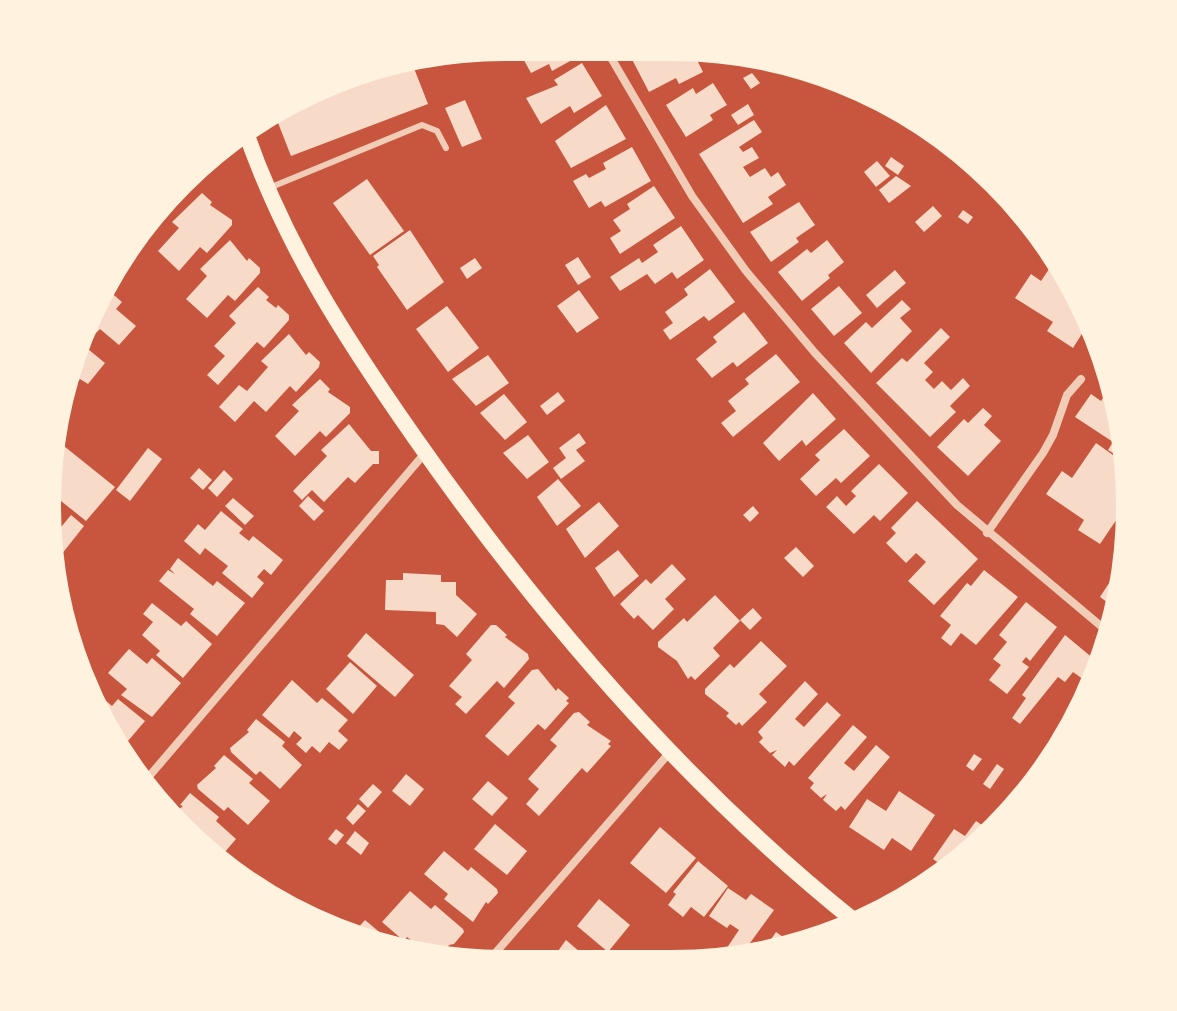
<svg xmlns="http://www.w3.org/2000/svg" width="1177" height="1011" font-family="'Space Grotesk',sans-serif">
<rect width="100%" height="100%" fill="#c8553d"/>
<g fill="#f7dbc8">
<polygon points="535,43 575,43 581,55 552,71 549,64 531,73 519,51"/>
<polygon points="624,44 660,45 667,60 691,48 703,72 679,84 676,78 649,92"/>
<polygon points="402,56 402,57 293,95 386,58"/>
<polygon points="410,58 428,104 291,156 273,110"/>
<polygon points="582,63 602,96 574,113 570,106 541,124 526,98 558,85 554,80"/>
<polygon points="752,73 760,83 751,89 743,78"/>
<polygon points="713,83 727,105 710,115 713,120 686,137 666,105 693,88 696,94"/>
<polygon points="863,86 883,95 878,103 859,91"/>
<polygon points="465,100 482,139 462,147 445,108"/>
<polygon points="748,104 754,115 738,125 731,115"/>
<polygon points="606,105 626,139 571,168 555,141"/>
<polygon points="754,120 762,132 739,147 743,152 752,147 759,158 743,167 750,177 765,168 771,177 778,172 786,185 768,197 773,204 743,223 699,154"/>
<polygon points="632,147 651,181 605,207 601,201 589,208 573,181 586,174 589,178 606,169 603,163"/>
<polygon points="891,157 904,166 898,175 885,166"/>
<polygon points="877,161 890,176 876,187 864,172"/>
<polygon points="896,176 911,186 889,203 879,190"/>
<polygon points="367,179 404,231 370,255 333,203"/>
<polygon points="654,186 675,218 620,254 610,238 621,231 613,220 630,209 627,204"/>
<polygon points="202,193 212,202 210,205 232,220 232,225 207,253 200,247 179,271 158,251 179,228 172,222"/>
<polygon points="799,202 815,225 796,238 799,242 771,262 750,232"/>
<polygon points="933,206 942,216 924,232 915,222"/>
<polygon points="963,210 973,217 968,224 958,217"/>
<polygon points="681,226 704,260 677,279 672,272 655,284 647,274 620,291 610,277 639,258 642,263 658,252 653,245"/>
<polygon points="410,230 444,282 407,310 377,267 379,265 373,256"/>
<polygon points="230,240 247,261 249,258 260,268 260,273 235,301 228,295 207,318 186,299 207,276 200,269"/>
<polygon points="827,240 844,262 828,275 830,278 802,301 778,272 807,249 811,253"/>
<polygon points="578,257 591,277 578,285 565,265"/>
<polygon points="475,258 482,268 467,279 460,268"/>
<polygon points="1055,260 1090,321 1073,348 1047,331 1053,322 1015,298 1031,274 1041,281"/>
<polygon points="710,269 735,302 709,321 704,316 670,340 663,330 673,323 665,312 688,295 684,289"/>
<polygon points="895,270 906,283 877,308 866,295"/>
<polygon points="101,284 122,302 116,309 136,326 119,345 100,329 93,336 79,325"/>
<polygon points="839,286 862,313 834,336 811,309"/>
<polygon points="258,287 269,297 266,300 276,308 278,305 289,315 289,320 264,348 257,342 218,385 207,375 225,356 214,346 236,323 229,316"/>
<polygon points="579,290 599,318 577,333 557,306"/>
<polygon points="902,300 911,309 900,318 912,331 871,373 844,343 866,322 872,328"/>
<polygon points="447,306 479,348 448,372 416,329"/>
<polygon points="744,312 768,343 737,367 733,362 712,378 696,359 717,342 713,337"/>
<polygon points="941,328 950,337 924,363 933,372 925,380 934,389 942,381 951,390 963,378 970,386 950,406 956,412 930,437 876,383 902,358 907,362"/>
<polygon points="76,331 87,340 83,345 105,363 88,384 80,379 76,384 65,375"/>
<polygon points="289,334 306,355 309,352 320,362 319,367 296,392 290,386 266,412 254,401 235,422 219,407 239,385 247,391 268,367 261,361"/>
<polygon points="776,354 800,382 733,437 721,423 736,411 728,401 749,384 745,379"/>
<polygon points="488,355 509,383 476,406 452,379"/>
<polygon points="320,379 330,389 328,392 350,407 350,413 326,437 320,431 295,456 275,436 299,411 292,405"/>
<polygon points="1114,382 1121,435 1124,460 1108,450 1113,442 1075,417 1091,394 1101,401"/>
<polygon points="558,392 565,401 547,415 540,406"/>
<polygon points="813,393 836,419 806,446 802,440 779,461 763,443"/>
<polygon points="504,394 527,422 505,440 480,413"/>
<polygon points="983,408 992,416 984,425 1001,441 968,476 937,447 964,419 968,423"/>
<polygon points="349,424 371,451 379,451 379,464 373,464 355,483 348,477 324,502 312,490 302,500 293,491 327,456 321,450"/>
<polygon points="844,429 870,456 841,483 836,478 816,496 800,479 820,460 815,455"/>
<polygon points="579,433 586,443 576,450 585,461 561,479 553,468 566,458 559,448"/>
<polygon points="49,434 115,487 86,521 46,489"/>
<polygon points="528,435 549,462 527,479 503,453"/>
<polygon points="1096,443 1120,460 1115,467 1126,475 1131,516 1123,510 1100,544 1078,530 1084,520 1046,494 1062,471 1072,478"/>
<polygon points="148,448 162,459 130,501 116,490"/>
<polygon points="879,464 908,493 880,521 874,515 854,534 826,507 837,496 846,506 856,496 851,491"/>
<polygon points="199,468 212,480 203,490 190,478"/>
<polygon points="224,470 233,479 217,497 208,488"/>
<polygon points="558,479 581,506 557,526 537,497"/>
<polygon points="308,496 324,511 314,521 299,506"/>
<polygon points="233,498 254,516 245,525 225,506"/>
<polygon points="917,501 978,559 934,605 908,581 926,562 916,553 906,563 886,543 896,533 891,528"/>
<polygon points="599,502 619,526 585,558 566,529"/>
<polygon points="753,506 759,513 750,522 743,515"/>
<polygon points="221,511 243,529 239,533 249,541 253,536 283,560 271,575 264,569 257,577 264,583 252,598 222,573 228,566 205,548 200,555 184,541 198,524 205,530"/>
<polygon points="71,515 84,526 61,555 47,544"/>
<polygon points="796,547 814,566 803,577 784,558"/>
<polygon points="618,550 639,576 614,597 595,568"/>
<polygon points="46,552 56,560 47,572 46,566"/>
<polygon points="178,558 213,586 217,581 245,603 217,636 190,614 194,609 159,581 168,570 175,574 170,569"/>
<polygon points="672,564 686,579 665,599 674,609 653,630 638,615 634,619 620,604 646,579 651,584"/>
<polygon points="984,570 1018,597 976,645 961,633 951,646 941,638 951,625 940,616 967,583 971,586"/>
<polygon points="403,573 441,575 441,582 456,582 456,595 477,614 457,637 444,625 436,624 436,612 385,610 386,580 403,580"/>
<polygon points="1111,580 1120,587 1111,605 1100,597"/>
<polygon points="715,595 740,621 713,648 720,656 695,680 691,676 688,679 677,661 658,647 658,642 684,618 687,622"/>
<polygon points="1026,602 1057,627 1030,661 1026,657 1022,662 1029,667 1007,694 989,680 1001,665 993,659 1007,642 999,635"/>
<polygon points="152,603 181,626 186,621 212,644 183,678 156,655 160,651 142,635 153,622 143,614"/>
<polygon points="753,608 762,618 750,630 740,620"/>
<polygon points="491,625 496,625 507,635 505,637 528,654 529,659 504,688 497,681 466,714 455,704 462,697 449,686 472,660 466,654"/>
<polygon points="366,633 414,675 395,697 347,656"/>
<polygon points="1065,635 1100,664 1094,687 1073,672 1065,682 1058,677 1020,724 1012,718 1026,698 1022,695"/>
<polygon points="761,641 787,666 759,694 767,702 742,726 739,722 736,725 726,716 729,713 705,694 705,689 730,664 734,668"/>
<polygon points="129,649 147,664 152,658 181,683 152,717 121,695 127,689 108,673"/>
<polygon points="350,662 377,686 353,714 326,689"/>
<polygon points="538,669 556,691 558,688 569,698 566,701 569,703 545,730 538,724 508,756 485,736 515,703 508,697 532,670"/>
<polygon points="292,680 317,703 322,698 348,720 338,731 348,740 339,750 329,742 320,753 312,746 306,753 296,744 302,738 294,731 289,738 262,715"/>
<polygon points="805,681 818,694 795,719 804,727 827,702 841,715 794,766 789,761 785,767 772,755 777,750 770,753 759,742 763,738 758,732"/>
<polygon points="85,683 112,706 118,699 145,721 116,755 82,686"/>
<polygon points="579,712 590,722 587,725 611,741 608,744 611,746 587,773 582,768 539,816 526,804 539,789 528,779 557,746 550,740 574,713"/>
<polygon points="256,719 285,742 282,746 302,765 280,789 260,771 256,775 231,752 230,748 249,732 247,730"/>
<polygon points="853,725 867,737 844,763 854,771 876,745 890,757 845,810 841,806 836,811 823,800 827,794 821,798 810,788 814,783 808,778"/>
<polygon points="974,754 982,759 973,771 966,766"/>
<polygon points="224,755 253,779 249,783 270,801 248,825 228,807 224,811 198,789 197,785 216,768 214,766"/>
<polygon points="997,764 1004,769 990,789 983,784"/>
<polygon points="406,774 424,789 410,806 392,791"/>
<polygon points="488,781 508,798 492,816 472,799"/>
<polygon points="373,784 382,792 368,808 359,799"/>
<polygon points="899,791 935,815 911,851 892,838 884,850 849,827 867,799 886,811"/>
<polygon points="190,793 219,817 216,821 236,839 218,860 177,833 167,820 183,806 180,805"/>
<polygon points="358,804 366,811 353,825 346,818"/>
<polygon points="976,821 994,833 977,854 937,877 944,867 933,859 954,829 965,836"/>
<polygon points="495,824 527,851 507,875 474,849"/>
<polygon points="660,827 696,858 666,893 630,863"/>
<polygon points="336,829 344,835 336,845 328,839"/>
<polygon points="355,831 369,843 361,855 346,843"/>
<polygon points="444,851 468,871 471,867 497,889 498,893 488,904 486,902 473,922 444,899 448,894 424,874"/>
<polygon points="698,861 728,886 704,917 691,907 683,917 668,905 676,894 673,892"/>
<polygon points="728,888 746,900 751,894 774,910 737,961 722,964 718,961 739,930 730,924 727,928 709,916"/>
<polygon points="410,891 431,909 435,905 463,929 464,932 454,944 449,945 443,957 427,953 407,937 404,941 382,922"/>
<polygon points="599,899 630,925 608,952 577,926"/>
<polygon points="365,920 397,947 368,942 356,930"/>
<polygon points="776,932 800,949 759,957"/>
<polygon points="566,940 594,964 590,969 545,969"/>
<polygon points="609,959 620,968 601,968"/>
</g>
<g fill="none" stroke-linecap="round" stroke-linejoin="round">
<polyline stroke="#f1ccb7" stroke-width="6" points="269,188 422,125 437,131 446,148"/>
<g stroke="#f1ccb7" stroke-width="8">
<polyline points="603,44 692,196 746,271 815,353 957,505 1108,632"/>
<polyline points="987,533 1043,453 1053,435 1067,395 1081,379"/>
<polyline points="140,787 425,453"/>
<polyline points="485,965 670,752"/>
</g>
<path stroke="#fff3e0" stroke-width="16" d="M 244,127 C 284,244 345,338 415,438 C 541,618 685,786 857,923"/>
</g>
<path d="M0 0H1177V1011H0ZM505 56H672A449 449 0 0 1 1121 505V506A449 449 0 0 1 672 955H505A449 449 0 0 1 56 506V505A449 449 0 0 1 505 56Z" fill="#fff3e0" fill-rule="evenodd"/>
<path fill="none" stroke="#fff3e0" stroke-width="10" d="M505 56H672A449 449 0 0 1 1121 505V506A449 449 0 0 1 672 955H505A449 449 0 0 1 56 506V505A449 449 0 0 1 505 56Z"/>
</svg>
